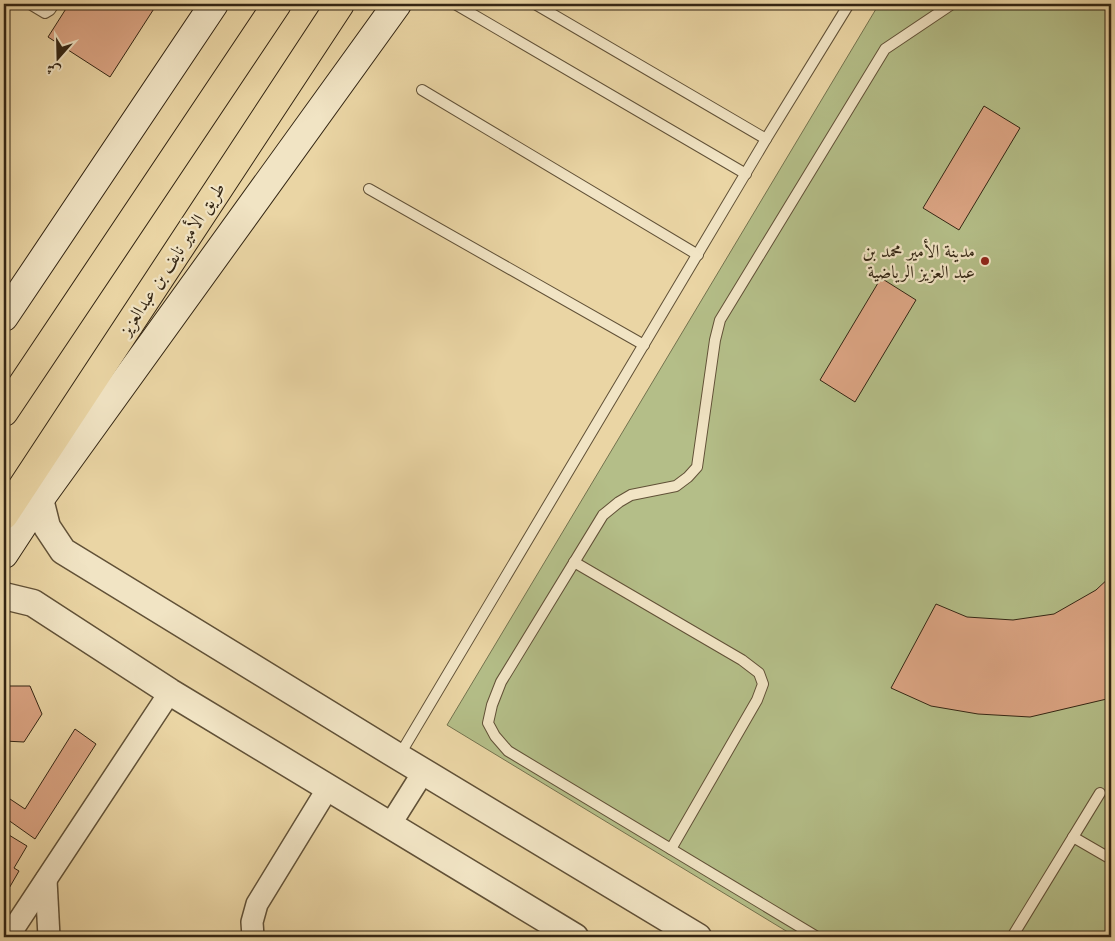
<svg xmlns="http://www.w3.org/2000/svg" width="1115" height="941" font-family="Cardo,Amiri,serif">
<rect width="100%" height="100%" fill="#ead5a4"/>
<filter id="stains"><feTurbulence type="fractalNoise" baseFrequency=".004" numOctaves="4"/><feColorMatrix values="0 0 0 0 .2 0 0 0 0 .09 0 0 0 0 .02 0 0 0 .5 -.17"/></filter>
<radialGradient id="worn" r=".72"><stop offset=".6" stop-color="#630" stop-opacity="0"/><stop offset="1" stop-color="#630" stop-opacity=".3"/></radialGradient>
<polygon fill="#b4be88" stroke="#74724e" points="879,4 1111,4 1111,937 796,937 447,725"/>
<g fill="#dca584" stroke="#332513">
<polygon points="69,4 157,4 110,77 48,37"/>
<polygon points="984,106 1020,128 959,230 923,208"/>
<polygon points="881,278 916,300 855,402 820,380"/>
<polygon points="1111,576 1111,698 1030,717 978,714 931,706 891,688 936,604 967,617 1013,620 1054,614 1096,590"/>
<polygon points="4,686 30,686 42,714 24,742 4,741"/>
<polygon points="75,729 96,744 35,839 4,817 4,795 25,809"/>
<polygon points="4,832 27,846 14,868 19,871 4,897"/>
</g>
<g fill="none" stroke-linecap="round" stroke-linejoin="round">
<defs>
<g id="service">
<polyline points="30,4 45,13 50,10 54,4"/>
<polyline points="455,4 746,174"/>
<polyline points="535,4 766,139"/>
<polyline points="422,90 698,255"/>
<polyline points="369,189 644,345"/>
<polyline points="574,562 742,660 759,673 763,684 757,700 671,849"/>
<polyline points="399,756 766,139 849,4"/>
<polyline points="1073,837 1111,859"/>
<polyline points="817,937 508,751 495,736 488,723 492,705 501,682 603,515 619,502 631,495 676,486 688,477 697,467 715,340 720,320 885,49 952,4"/>
<polyline points="1012,937 1100,793"/>
</g>
<g id="minor">
<polyline points="390,825 424,771"/>
<polyline points="46,880 49,937"/>
<polyline points="8,937 170,692"/>
<polyline points="253,937 252,922 257,904 328,788"/>
</g>
<g id="tertiary">
<polyline points="40,499 47,527 63,551 399,757 698,937"/>
<polyline points="4,596 33,603 170,692 575,937"/>
</g>
<g id="secondary">
<polyline points="4,317 214,4"/>
<polyline points="4,554 40,499 397,4"/>
</g>
<g id="trunk">
<polyline points="4,412 277,4"/>
<polyline points="4,515 340,4"/>
</g>
</defs>
<use href="#service" stroke="#615137" stroke-width="12"/>
<use href="#minor" stroke="#615137" stroke-width="24"/>
<use href="#tertiary" stroke="#615137" stroke-width="29"/>
<use href="#secondary" stroke="#332513" stroke-width="30"/>
<use href="#trunk" stroke="#332513" stroke-width="30"/>
<use href="#service" stroke="#f1e4c4" stroke-width="10"/>
<use href="#minor" stroke="#f1e4c4" stroke-width="21"/>
<use href="#tertiary" stroke="#f1e4c4" stroke-width="26"/>
<use href="#secondary" stroke="#f1e4c4" stroke-width="28"/>
<use href="#trunk" stroke="#ead5a4" stroke-width="28"/>
</g>
<circle fill="#8f2418" stroke="#f1e4c4" stroke-width="2" cx="985" cy="261" r="5"/>
<g text-anchor="middle" stroke-width="4.5" stroke-linejoin="round" paint-order="stroke">
<g font-size="18" fill="#332513" stroke="#f1e4c4" text-anchor="end">
<text x="975" y="257">مدينة الأمير محمد بن<tspan x="975" dy="21">عبد العزيز الرياضية</tspan></text>
</g>
<g font-size="18" fill="#332513" stroke="#f1e4c4">
<text transform="translate(172 259) rotate(-57)" y="6">طريق الأمير نايف بن عبدالعزيز</text>
</g>
</g>
<rect width="1115" height="941" fill="none" stroke="#ead5a4" stroke-width="20"/>
<rect x="5" y="5" width="1105" height="931" fill="none" stroke="#332513" stroke-width="2.5"/>
<rect x="10" y="10" width="1095" height="921" fill="none" stroke="#332513"/>
<g transform="translate(58 58) rotate(200)" stroke="#f1e4c4" stroke-width="4" paint-order="stroke">
<path d="M0-4L9 19L0 12L-9 19Z" fill="#332513"/>
<text y="-8" font-size="14" font-weight="bold" text-anchor="middle" fill="#332513">ش</text>
</g>
<rect width="100%" height="100%" filter="url(#stains)"/>
<rect width="100%" height="100%" fill="url(#worn)"/>
</svg>
